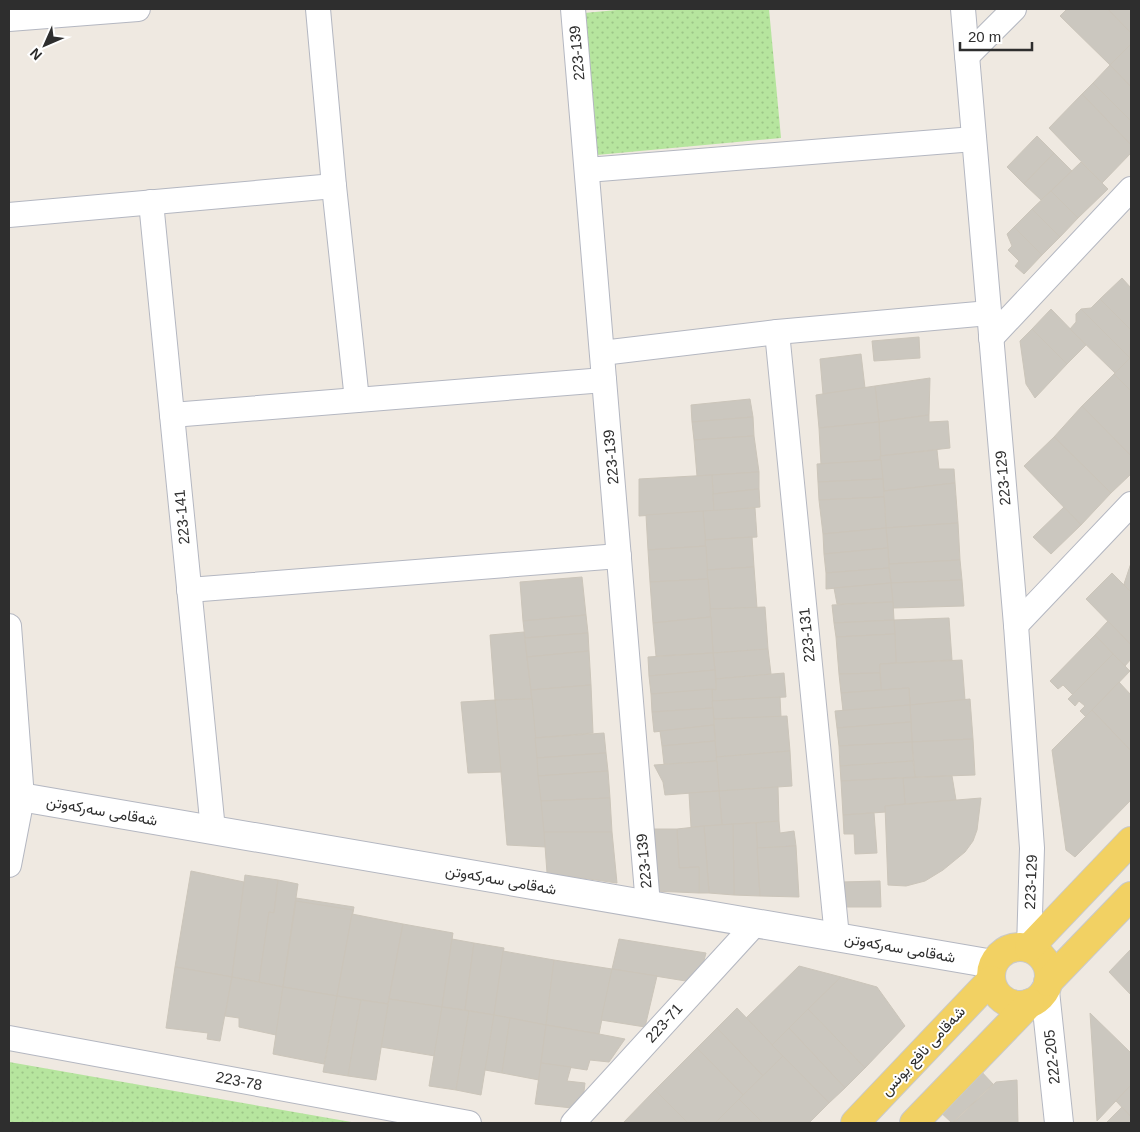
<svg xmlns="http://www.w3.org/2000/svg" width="1140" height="1132" font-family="Helvetica,Vazirmatn,sans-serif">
<defs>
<pattern id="park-dots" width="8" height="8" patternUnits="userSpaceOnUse" patternTransform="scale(1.25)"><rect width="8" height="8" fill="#b6e59e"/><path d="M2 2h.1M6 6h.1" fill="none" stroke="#9dc588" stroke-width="1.8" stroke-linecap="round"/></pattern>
</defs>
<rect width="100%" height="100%" fill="#efe9e1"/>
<g fill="url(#park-dots)">
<polygon points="628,9 769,9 781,138 586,156 573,14"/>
<polygon points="9,1062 357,1123 9,1123"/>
</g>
<g fill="#cbc7bf" stroke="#cbc5ba">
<polygon points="1067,9 1108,9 1131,33 1131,44 1110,65 1060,16"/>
<polygon points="1108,9 1131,9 1131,33"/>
<polygon points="1131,44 1131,87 1110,65"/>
<polygon points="1110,65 1131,87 1131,121 1093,83"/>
<polygon points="1093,83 1131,121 1131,145 1082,94"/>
<polygon points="1082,94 1131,145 1131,153 1102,183 1049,128"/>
<polygon points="1037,136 1054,153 1024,184 1007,167"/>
<polygon points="1054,153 1072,171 1041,200 1024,184"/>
<polygon points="1081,162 1108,189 1078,218 1051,191"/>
<polygon points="1051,191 1078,218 1060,237 1032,209"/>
<polygon points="1032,209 1060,237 1042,255 1014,227"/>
<polygon points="1014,227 1042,255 1024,274 1015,266 1019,261 1008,250 1012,246 1007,234"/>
<polygon points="1122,278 1131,288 1131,330 1100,299"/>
<polygon points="1100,299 1131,330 1130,358 1081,309 1091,308"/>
<polygon points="1051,309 1086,345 1067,364 1032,329"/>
<polygon points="1081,309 1130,358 1115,373 1070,329 1076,322 1076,314"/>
<polygon points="1032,329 1067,364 1035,398 1026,384 1020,341"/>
<polygon points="919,337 920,358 874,361 872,341"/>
<polygon points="861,354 865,388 823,394 820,359"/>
<polygon points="1131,357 1131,391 1114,374"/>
<polygon points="1114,374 1131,391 1131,456 1082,406"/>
<polygon points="930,378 929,415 879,422 875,386"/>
<polygon points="875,386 879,422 819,428 816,395"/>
<polygon points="750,399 753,417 692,422 691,405"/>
<polygon points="1082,406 1131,456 1131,474 1111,493 1054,437"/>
<polygon points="929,415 929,422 948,421 950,448 880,456 879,422"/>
<polygon points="753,417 754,436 694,440 692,422"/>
<polygon points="879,422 881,460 821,464 819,428"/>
<polygon points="754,436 759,472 697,476 694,440"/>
<polygon points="1054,437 1111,493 1081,525 1024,466"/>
<polygon points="937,450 939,469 954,469 955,483 884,491 880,456"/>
<polygon points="881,460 883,479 818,482 817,464"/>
<polygon points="759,472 759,489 713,494 712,475"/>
<polygon points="712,475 714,511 639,516 639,479"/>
<polygon points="883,479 884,497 819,500 818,482"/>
<polygon points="955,483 958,523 886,528 884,491"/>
<polygon points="759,489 760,507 714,511 713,494"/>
<polygon points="884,497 886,528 823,534 819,500"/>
<polygon points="1064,507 1081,525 1051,554 1033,537"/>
<polygon points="755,508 757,537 705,540 703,511"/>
<polygon points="703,511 706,546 648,550 646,515"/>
<polygon points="958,523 960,560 889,564 886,528"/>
<polygon points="886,528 888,548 824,554 823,534"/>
<polygon points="752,537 754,567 707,570 705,540"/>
<polygon points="706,546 708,579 650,582 648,550"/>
<polygon points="888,548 889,568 826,573 824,554"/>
<polygon points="960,560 962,580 891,583 889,564"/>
<polygon points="1131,563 1131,592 1124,584"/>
<polygon points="754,567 757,608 710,609 707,570"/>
<polygon points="889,568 891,583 826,589 826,573"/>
<polygon points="1112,573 1131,592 1131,645 1086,599"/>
<polygon points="582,577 586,615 523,621 520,582"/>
<polygon points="708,579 711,617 653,623 650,582"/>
<polygon points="962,580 964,606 893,608 891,583"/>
<polygon points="891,583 893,602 837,604 834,588"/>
<polygon points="893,602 894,620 834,623 832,605"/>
<polygon points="765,607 768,649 713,653 710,609"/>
<polygon points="586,615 588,633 525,638 523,621"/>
<polygon points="711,617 713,653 656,656 653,623"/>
<polygon points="949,618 952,660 896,663 894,620"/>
<polygon points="894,620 895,634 836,637 834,623"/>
<polygon points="1108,621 1131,645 1131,659 1125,666 1095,635"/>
<polygon points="524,632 532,699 495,700 490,635"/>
<polygon points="588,633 589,651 527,657 525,638"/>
<polygon points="895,634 896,663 880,664 880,673 839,674 836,637"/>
<polygon points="1095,635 1113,654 1073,695 1063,685 1058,689 1050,681"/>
<polygon points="768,649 771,674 716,679 713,653"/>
<polygon points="589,651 591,685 531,690 527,657"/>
<polygon points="713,653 715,670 649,676 648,657"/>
<polygon points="1113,654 1130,671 1086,717 1080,711 1085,706 1079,701 1075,706 1068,699"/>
<polygon points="962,660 965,700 910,705 909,688 881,690 880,664"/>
<polygon points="715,670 716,690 651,694 649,676"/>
<polygon points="784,673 786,697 712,701 712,689 716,690 716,679"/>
<polygon points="880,673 881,690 841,693 839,674"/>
<polygon points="1119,682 1131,695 1131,751 1092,710"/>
<polygon points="591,685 593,733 535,738 531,690"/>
<polygon points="909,688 910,705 843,711 841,693"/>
<polygon points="712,689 713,708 652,712 651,694"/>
<polygon points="780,697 781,717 714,719 712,701"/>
<polygon points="532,699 546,847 507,845 495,700"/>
<polygon points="970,699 973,739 912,742 910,705"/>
<polygon points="495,700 501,772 468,773 461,702"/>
<polygon points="910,705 911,722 837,728 835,711"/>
<polygon points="713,708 714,725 654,732 652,712"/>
<polygon points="1092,710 1131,751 1131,800 1075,857 1066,850 1052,750"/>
<polygon points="787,716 790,751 716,757 714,719"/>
<polygon points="911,722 912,742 839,746 837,728"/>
<polygon points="714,725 715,741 662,746 660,731"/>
<polygon points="604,733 606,753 537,758 535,738"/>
<polygon points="973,739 975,775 915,777 912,742"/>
<polygon points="715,741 717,761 664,764 662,746"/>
<polygon points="912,742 913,761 840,766 839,746"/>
<polygon points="790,751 792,786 719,791 716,757"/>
<polygon points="606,753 608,771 538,776 537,758"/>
<polygon points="717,761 719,791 665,795 663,782 654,765"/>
<polygon points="913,761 915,777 841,781 840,766"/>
<polygon points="608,771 610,798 541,801 538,776"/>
<polygon points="952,776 956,800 905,804 903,778"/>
<polygon points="903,778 905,804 885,806 886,812 843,815 841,781"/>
<polygon points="778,787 779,821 722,825 719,791"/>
<polygon points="719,791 722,825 691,827 689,793"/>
<polygon points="610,798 612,832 544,832 541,801"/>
<polygon points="981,798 977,830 973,841 965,852 943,870 925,881 906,886 888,885 885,806"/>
<polygon points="874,813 877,853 855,854 854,834 844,834 843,815"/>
<polygon points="779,821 780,833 794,831 796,846 757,848 756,823"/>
<polygon points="756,823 760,896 734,895 733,824"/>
<polygon points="733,824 734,895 709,893 704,826"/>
<polygon points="704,826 709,893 699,893 699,867 679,868 677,829"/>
<polygon points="651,829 677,829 679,868 699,867 699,893 654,891"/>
<polygon points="544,832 612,832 617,883 547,873"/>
<polygon points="796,846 799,897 760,896 757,848"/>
<polygon points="191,871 244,882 232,977 175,967"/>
<polygon points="245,875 278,880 274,913 269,912 259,982 232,977"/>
<polygon points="278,880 298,884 283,987 259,982 269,912 274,913"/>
<polygon points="880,881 881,907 841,907 841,882"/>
<polygon points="296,898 354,907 337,996 283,987"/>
<polygon points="296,901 353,910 337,996 283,987"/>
<polygon points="352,914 403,924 388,1004 337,996"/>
<polygon points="403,924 453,933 442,1007 389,999"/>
<polygon points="452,939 474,943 465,1010 442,1007"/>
<polygon points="619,939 706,953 698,983 612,969"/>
<polygon points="474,943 504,948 494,1015 465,1010"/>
<polygon points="1131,949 1131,995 1109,972"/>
<polygon points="503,951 554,960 546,1025 494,1015"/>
<polygon points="554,960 612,969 599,1034 546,1025"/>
<polygon points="799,966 841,977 772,1045 746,1018"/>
<polygon points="175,967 232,977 220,1041 207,1039 208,1033 166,1028"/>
<polygon points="612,969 657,976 645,1027 601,1020"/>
<polygon points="232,977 283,987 276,1035 239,1027 239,1018 225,1016"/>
<polygon points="841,977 877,987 905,1026 865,1068 808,1009"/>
<polygon points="283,987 337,996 324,1064 273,1054"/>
<polygon points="337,996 361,1000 348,1076 323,1072"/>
<polygon points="389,999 442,1007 435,1056 381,1047"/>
<polygon points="361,1000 388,1004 376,1080 348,1076"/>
<polygon points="442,1007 469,1011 456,1090 429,1086"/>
<polygon points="737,1008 783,1056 763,1076 717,1028"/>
<polygon points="808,1009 865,1068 845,1088 789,1028"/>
<polygon points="469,1011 494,1015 481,1095 456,1090"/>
<polygon points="1090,1013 1131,1053 1131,1085 1097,1121"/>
<polygon points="494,1015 510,1018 502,1073 485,1070"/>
<polygon points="510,1018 546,1025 539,1080 502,1073"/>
<polygon points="546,1025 599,1034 625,1039 609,1062 590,1060 587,1070 541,1063"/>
<polygon points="717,1028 763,1076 743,1095 697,1048"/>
<polygon points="789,1028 845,1088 829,1103 772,1045"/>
<polygon points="697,1048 743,1095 715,1123 688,1123 655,1090"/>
<polygon points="783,1056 829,1103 809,1123 763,1123 739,1099"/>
<polygon points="541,1063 571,1067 567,1081 585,1083 583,1100 572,1108 535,1104"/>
<polygon points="978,1068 993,1084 952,1123 937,1109"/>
<polygon points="1017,1080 1018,1123 953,1123 996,1082"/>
<polygon points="1131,1085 1131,1117 1116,1101"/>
<polygon points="655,1090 688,1123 623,1123"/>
<polygon points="739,1099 763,1123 715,1123"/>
<polygon points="1122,1107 1131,1117 1131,1123 1106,1123"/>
</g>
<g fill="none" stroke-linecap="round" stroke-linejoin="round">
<defs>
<g id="minor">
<polyline points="318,9 334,186 357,400"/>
<polyline points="573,9 648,905"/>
<polyline points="963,9 1016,625 1032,848 1029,948"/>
<polyline points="9,19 138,9"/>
<polyline points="967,56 1014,9"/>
<polyline points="587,170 974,139"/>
<polyline points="151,202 213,830"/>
<polyline points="9,215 334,186"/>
<polyline points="777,332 837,937"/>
<polyline points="991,338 1131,189"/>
<polyline points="602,353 777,332 989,313"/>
<polyline points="172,415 604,380"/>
<polyline points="189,590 619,556"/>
<polyline points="1016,625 1131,504"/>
<polyline points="9,626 22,798 9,865"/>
<polyline points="9,1038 469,1123"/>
<polyline points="573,1123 755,924"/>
</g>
<g id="tertiary">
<polyline points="9,795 993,964"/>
<polyline points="1045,991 1059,1123"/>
</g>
<g id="primary">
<circle cx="1020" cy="976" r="29"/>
<polyline points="1029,948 1131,841"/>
<polyline points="1048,982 1131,896"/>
<polyline points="855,1123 991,980"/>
<polyline points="914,1123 1030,1003"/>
</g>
</defs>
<use href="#minor" stroke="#b4b7c1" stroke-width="26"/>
<use href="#tertiary" stroke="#b4b7c1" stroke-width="30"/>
<use href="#primary" stroke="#c9c9c9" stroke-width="30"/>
<use href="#minor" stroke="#fff" stroke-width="24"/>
<use href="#tertiary" stroke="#fff" stroke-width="28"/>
<use href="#primary" stroke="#f2d163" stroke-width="28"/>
</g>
<g text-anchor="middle" stroke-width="4" stroke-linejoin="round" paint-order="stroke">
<g font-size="15" fill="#2e2e2e" stroke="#fff">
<text transform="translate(577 53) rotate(-95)" y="5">223-139</text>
<text transform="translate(611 457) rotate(-95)" y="5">223-139</text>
<text transform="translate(1003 478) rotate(-95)" y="5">223-129</text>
<text transform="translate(182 517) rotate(-95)" y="5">223-141</text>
<text transform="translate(807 635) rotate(-96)" y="5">223-131</text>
<text transform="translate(102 811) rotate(10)" y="5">شەقامی سەرکەوتن</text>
<text transform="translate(644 861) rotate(-95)" y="5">223-139</text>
<text transform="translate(501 880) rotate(10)" y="5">شەقامی سەرکەوتن</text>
<text transform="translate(1031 882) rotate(-88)" y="5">223-129</text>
<text transform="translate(900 948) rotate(10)" y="5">شەقامی سەرکەوتن</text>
<text transform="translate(664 1023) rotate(-48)" y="5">223-71</text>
<text transform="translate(923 1051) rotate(-47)" y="5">شەقامی نافع یونس</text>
<text transform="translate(1052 1057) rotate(-96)" y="5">222-205</text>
<text transform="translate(239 1081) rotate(11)" y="5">223-78</text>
</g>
</g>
<rect width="1140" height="1132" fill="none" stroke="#2e2e2e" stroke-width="20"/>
<g transform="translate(45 45) rotate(225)" stroke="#ffffff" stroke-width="4" paint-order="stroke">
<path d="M0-4L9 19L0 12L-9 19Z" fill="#2e2e2e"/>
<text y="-8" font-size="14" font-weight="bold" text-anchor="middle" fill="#2e2e2e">N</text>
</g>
<path d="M960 42v8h72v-8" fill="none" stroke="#2e2e2e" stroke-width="2.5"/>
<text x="968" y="42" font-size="15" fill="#2e2e2e" stroke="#ffffff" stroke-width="4" paint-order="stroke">20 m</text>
</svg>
